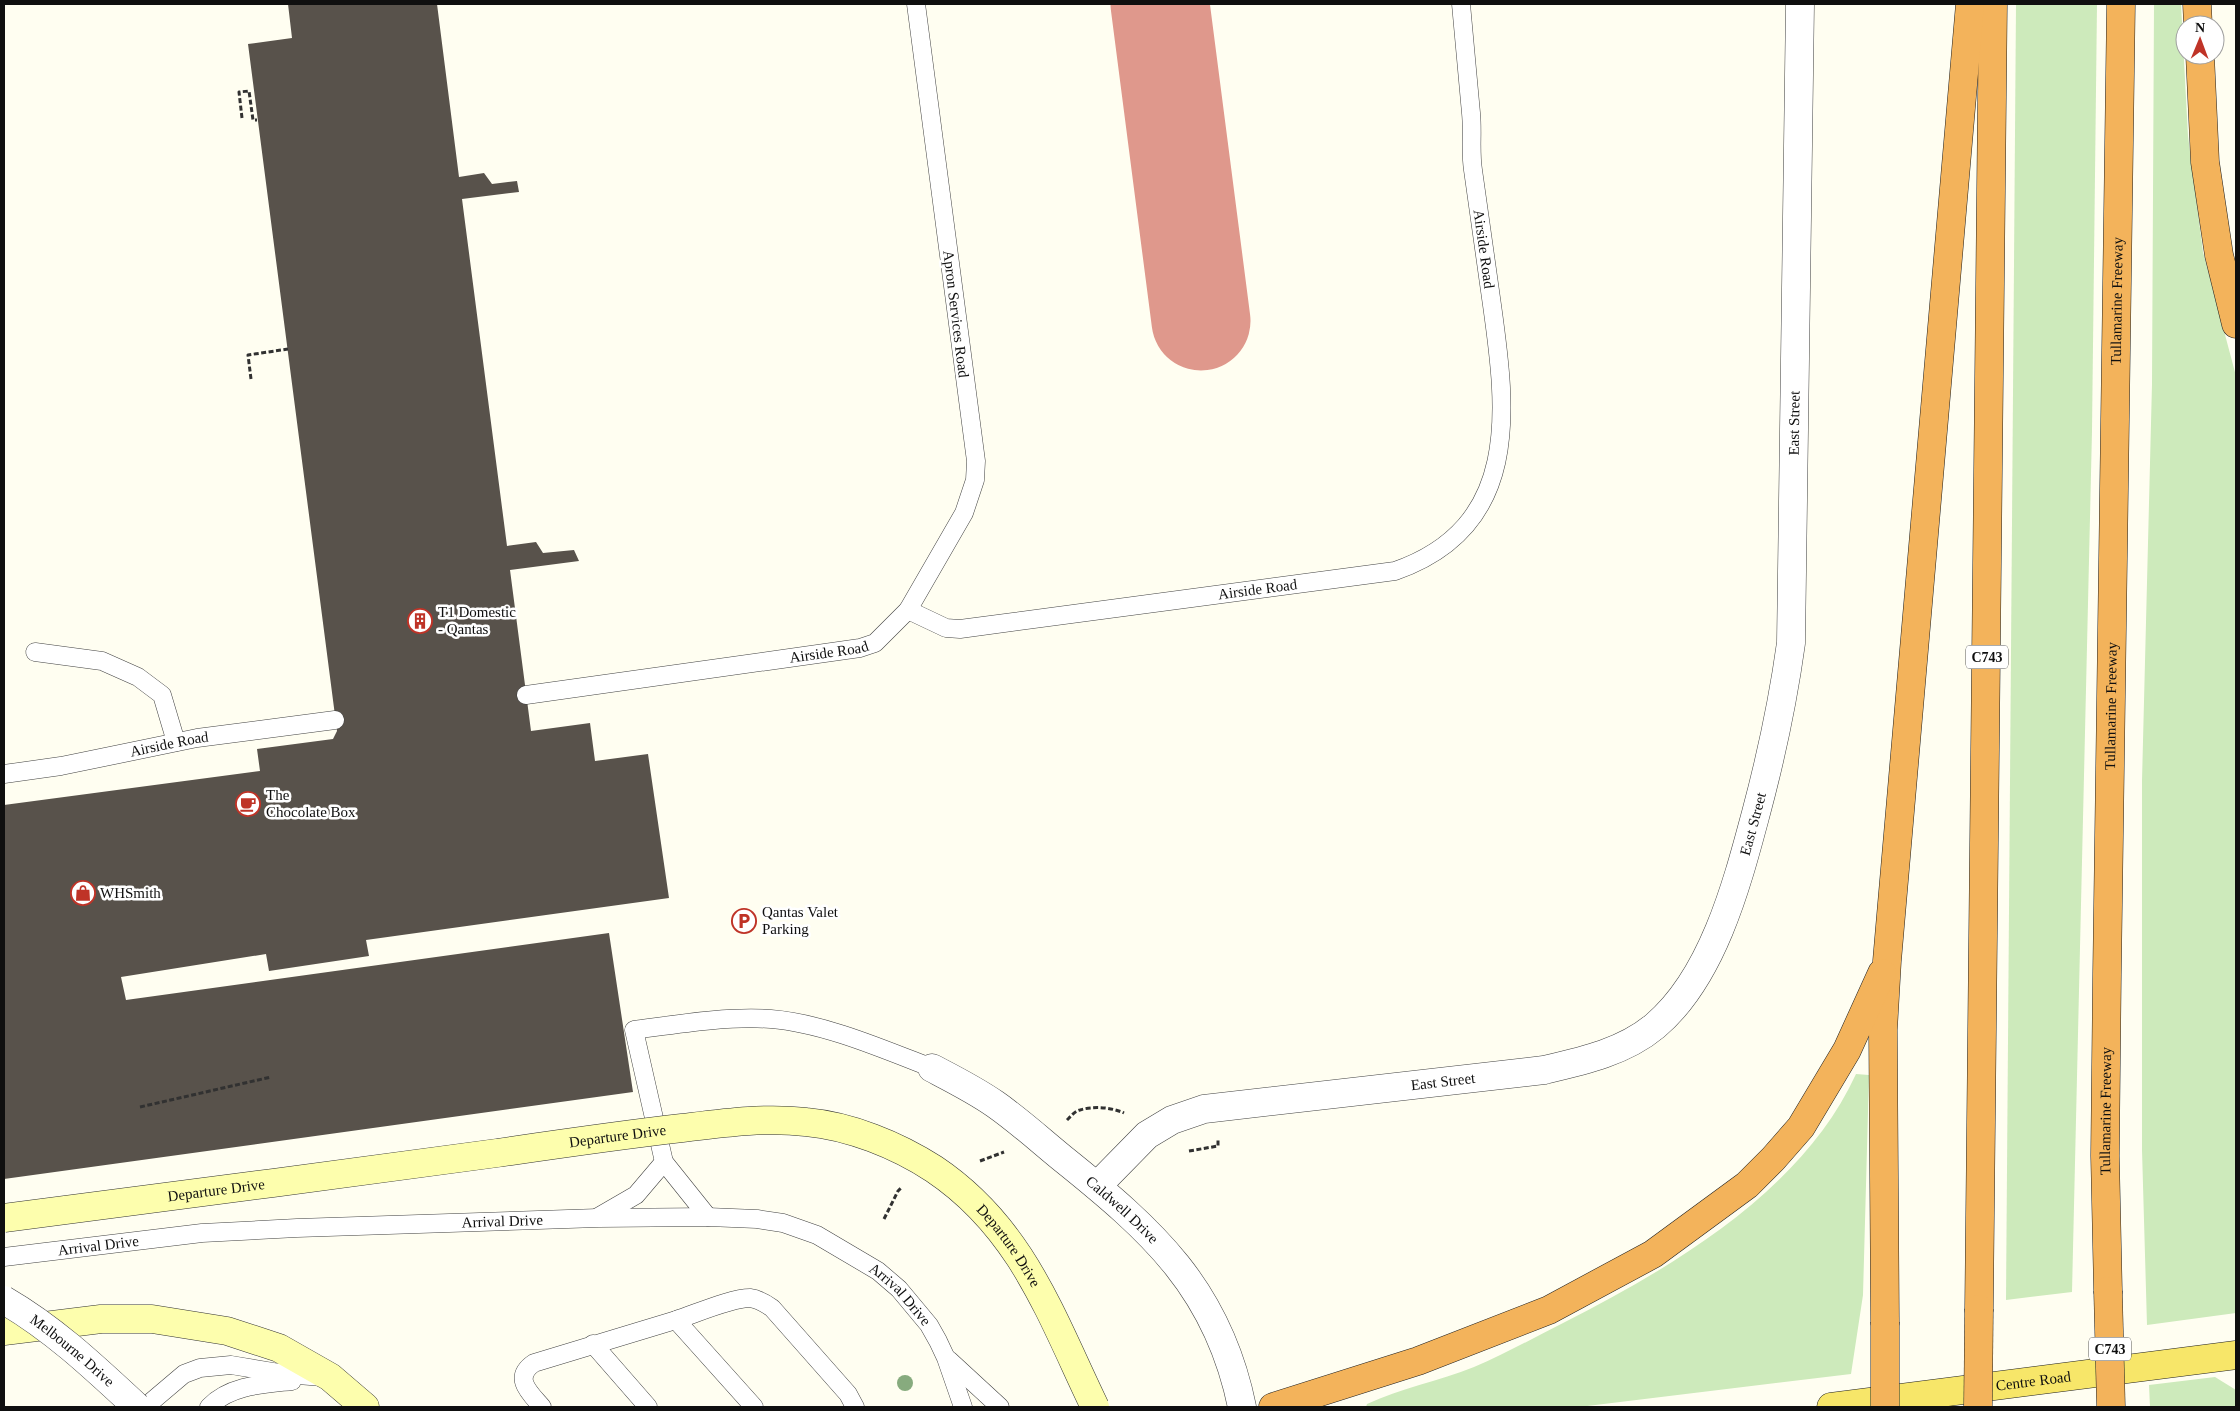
<svg xmlns="http://www.w3.org/2000/svg" width="2240" height="1411" font-family="'Times New Roman',serif">
<rect width="100%" height="100%" fill="#fffef1"/>
<g fill="#cdeabb">
<polygon points="2016,4 2097,4 2092,431 2072,1292 2006,1300"/>
<polygon points="2154,4 2181,4 2188,136 2203,252 2236,376 2236,1313 2147,1325 2142,1150 2142,781 2152,384"/>
<path d="M 1856,1074 L 1869,1075 L 1863,1295 L 1851,1374 L 1579,1407 L 1366,1407 L 1367,1404 C 1401,1388 1439,1381 1474,1367 C 1505,1354 1535,1337 1565,1322 C 1675,1266 1803,1190 1856,1074 Z"/>
<polygon points="2215,1377 2236,1390 2236,1407 2150,1407 2149,1385"/>
</g>
<g fill="none" stroke-linecap="round" stroke-linejoin="round">
<polyline stroke="#df988c" stroke-width="99" points="1160,4 1201,321"/>
</g>
<polygon fill="#58524b" points="288,4 437,4 459,177 484,173 492,184 517,181 519,192 462,199 507,546 536,542 543,553 574,550 579,561 510,570 531,731 590,723 595,761 648,754 669,898 366,940 369,956 269,971 266,954 121,977 126,1000 609,933 633,1092 4,1179 4,805 260,771 257,749 333,739 337,731 248,44 292,38"/>
<g fill="none" stroke-linecap="round" stroke-linejoin="round">
<defs>
<g id="lane">
<polyline points="908,610 964,513 975,480 976,461 916,4"/>
<polyline points="35,652 102,661 138,677 162,695 176,742"/>
<path id="s1" d="M 526,695 L 860,648 L 875,643 L 908,610 L 946,628 L 960,629 L 1395,571 C 1521,527 1507,412 1492,305 C 1486,260 1479,215 1473,170 C 1470,151 1473,132 1471,113 C 1468,77 1464,40 1461,4"/>
<path id="s2" d="M 4,774 L 61,766 L 197,738 L 335,720"/>
<polyline points="598,1217 636,1195 664,1162"/>
<path d="M 708,1217 L 664,1162 L 634,1030 C 679,1024 726,1016 771,1019 C 823,1023 883,1049 932,1068"/>
<path id="s3" d="M 4,1257 L 202,1233 L 297,1228 L 598,1218 L 708,1217 L 757,1219 L 783,1223 L 817,1235 L 878,1271 L 899,1289 L 929,1325 L 938,1341 L 946,1358 L 963,1407"/>
<path d="M 676,1320 C 695,1314 731,1298 750,1298 C 758,1299 765,1303 772,1308 L 848,1394 L 855,1407"/>
<polyline points="593,1344 648,1407"/>
<polyline points="949,1360 1000,1407"/>
<polyline points="145,1407 184,1374 200,1368 231,1365 285,1374 323,1377"/>
<path d="M 209,1407 C 230,1385 264,1384 292,1381"/>
<path d="M 542,1407 C 530,1393 512,1378 534,1363 L 676,1320 L 754,1407"/>
</g>
<g id="street">
<path id="s4" d="M 932,1068 C 953,1079 975,1090 995,1104 C 1018,1120 1040,1140 1062,1158 C 1153,1231 1218,1289 1242,1407"/>
<path id="s5" d="M 1097,1186 L 1147,1135 L 1172,1120 L 1204,1109 L 1544,1070 C 1583,1061 1624,1052 1655,1026 C 1713,977 1737,884 1756,813 C 1771,757 1783,701 1791,643 L 1800,4"/>
</g>
<polyline id="secondary" points="4,1331 101,1319 152,1319 227,1331 279,1348 330,1377 365,1407"/>
<g id="primary">
<path id="s6" d="M 1831,1407 L 2236,1355"/>
</g>
<g id="highway">
<polyline points="2197,4 2198,25"/>
<polyline points="2200,55 2205,162 2219,255 2236,324"/>
<path id="s7" d="M 2108,1291 L 2105,1156 L 2107,974 L 2121,4"/>
<polyline points="1979,1309 1993,4"/>
<polyline points="1885,1322 1883,1030 1887,961 1970,4"/>
<polyline points="1273,1407 1418,1361 1549,1310 1653,1254 1747,1185 1773,1159 1801,1127 1847,1050 1882,973"/>
</g>
</defs>
<use href="#lane" stroke="#424242" stroke-width="19"/>
<use href="#street" stroke="#424242" stroke-width="29"/>
<use href="#secondary" stroke="#313131" stroke-width="29"/>
<use href="#primary" stroke="#202020" stroke-width="29"/>
<use href="#highway" stroke="#202020" stroke-width="29"/>
<g stroke="#313131" stroke-width="3" stroke-dasharray="5 2.5" stroke-linecap="butt">
<polyline points="242,118 239,92 249,91 253,120 257,120"/>
<polyline points="251,379 248,355 288,349"/>
<polyline points="140,1107 271,1077"/>
<path d="M 1067,1120 C 1071,1116 1075,1111 1080,1110 C 1093,1106 1111,1107 1124,1113"/>
<polyline points="1189,1151 1218,1146 1218,1140"/>
<polyline points="980,1161 1004,1152"/>
<polyline points="884,1219 898,1191 902,1187"/>
</g>
<use href="#lane" stroke="#fff" stroke-width="18"/>
<use href="#street" stroke="#fff" stroke-width="28"/>
<use href="#secondary" stroke="#fdfead" stroke-width="28"/>
<use href="#primary" stroke="#f7e669" stroke-width="28"/>
<use href="#highway" stroke="#f3b35b" stroke-width="28"/>
<defs>
<g id="street-bridge">
<path id="s8" d="M 4,1300 C 54,1329 95,1368 137,1407"/>
</g>
<g id="secondary-bridge">
<path id="s9" d="M 4,1218 C 168,1196 333,1176 497,1153 C 559,1144 620,1135 682,1128 C 723,1123 765,1117 806,1122 C 850,1126 897,1145 934,1169 C 1022,1228 1051,1316 1095,1407"/>
</g>
<g id="highway-bridge">
<polyline points="2108,1291 2111,1407"/>
<polyline points="1885,1322 1885,1407"/>
<polyline points="1978,1407 1979,1309"/>
</g>
</defs>
<use href="#street-bridge" stroke="#424242" stroke-width="29" stroke-linecap="butt"/>
<use href="#secondary-bridge" stroke="#313131" stroke-width="29" stroke-linecap="butt"/>
<use href="#highway-bridge" stroke="#202020" stroke-width="29" stroke-linecap="butt"/>
<use href="#street-bridge" stroke="#fff" stroke-width="28"/>
<use href="#secondary-bridge" stroke="#fdfead" stroke-width="28"/>
<use href="#highway-bridge" stroke="#f3b35b" stroke-width="28"/>
</g>
<circle fill="#87ab7e" cx="905" cy="1383" r="8"/>
<defs>
<symbol id="building-ring" viewBox="-11 -11 22 22"><circle r="9.5" fill="#fff" stroke="#bf3327" stroke-width="1.5"/><path d="M-4-6H4V6H1V3H-1V6H-4ZM-2.5-4.3h1.7v1.8h-1.7ZM.8-4.3h1.7v1.8H.8ZM-2.5-1h1.7V.8h-1.7ZM.8-1h1.7V.8H.8Z" fill="#bf3327"/></symbol>
<symbol id="cafe-ring" viewBox="-11 -11 22 22"><circle r="9.5" fill="#fff" stroke="#bf3327" stroke-width="1.5"/><path d="M-5.5-4.5H6V0H3Q3 3.5 0 3.5H-2.5Q-5.5 3.5-5.5 0ZM3-3.2v2h1.7v-2ZM-6 4.5H4V6H-6Z" fill="#bf3327"/></symbol>
<symbol id="shop-ring" viewBox="-11 -11 22 22"><circle r="9.5" fill="#fff" stroke="#bf3327" stroke-width="1.5"/><path d="M-5-2.5h2.3a2.7 3.5 0 0 1 5.4 0H5L5.5 6h-11ZM-1.5-2.5h3a1.5 2.3 0 0 0-3 0Z" fill="#bf3327"/></symbol>
<symbol id="parking-ring" viewBox="-11 -11 22 22"><circle r="9.5" fill="#fff" stroke="#bf3327" stroke-width="1.5"/><path d="M-3.5-5.5H1a3.5 3.5 0 0 1 0 7H-1V5.5H-3.5ZM-1-3.4V-.6H.8a1.4 1.4 0 0 0 0-2.8Z" fill="#bf3327"/></symbol>
</defs>
<g fill-rule="evenodd">
<use href="#building-ring" x="406" y="607" width="28" height="28"/>
<use href="#cafe-ring" x="234" y="790" width="28" height="28"/>
<use href="#shop-ring" x="69" y="879" width="28" height="28"/>
<use href="#parking-ring" x="730" y="907" width="28" height="28"/>
</g>
<g text-anchor="middle" stroke-width="5" stroke-linejoin="round" paint-order="stroke">
<g fill="#fff" stroke="#575757" stroke-width="1">
<rect x="1966" y="645.5" width="42" height="23" rx="4"/>
<rect x="2089" y="1337.5" width="42" height="23" rx="4"/>
</g>
<g font-size="14" font-weight="bold" fill="#0f0f0f">
<text x="1987" y="662">C743</text>
<text x="2110" y="1354">C743</text>
</g>
<g font-size="15" fill="#0f0f0f" stroke="#fff">
<text transform="translate(1484 249) rotate(82)" y="5">Airside Road</text>
<text dy="5" stroke="none"><textPath href="#s7" startOffset="990">Tullamarine Freeway</textPath></text>
<text transform="translate(956 314) rotate(83)" y="5">Apron Services Road</text>
<text dy="5" stroke="none"><textPath href="#s5" startOffset="1230">East Street</textPath></text>
<text dy="5" stroke="none"><textPath href="#s1" startOffset="756">Airside Road</textPath></text>
<text dy="5" stroke="none"><textPath href="#s1" startOffset="306">Airside Road</textPath></text>
<text dy="5" stroke="none"><textPath href="#s7" startOffset="585">Tullamarine Freeway</textPath></text>
<text dy="5" stroke="none"><textPath href="#s2" startOffset="168">Airside Road</textPath></text>
<text dy="5" stroke="none"><textPath href="#s5" startOffset="825">East Street</textPath></text>
<text dy="5" stroke="none"><textPath href="#s5" startOffset="375">East Street</textPath></text>
<text dy="5" stroke="none"><textPath href="#s7" startOffset="180">Tullamarine Freeway</textPath></text>
<text dy="5" stroke="none"><textPath href="#s9" startOffset="619">Departure Drive</textPath></text>
<text dy="5" stroke="none"><textPath href="#s9" startOffset="214">Departure Drive</textPath></text>
<text dy="5" stroke="none"><textPath href="#s4" startOffset="238">Caldwell Drive</textPath></text>
<text dy="5" stroke="none"><textPath href="#s3" startOffset="500">Arrival Drive</textPath></text>
<text dy="5" stroke="none"><textPath href="#s3" startOffset="95">Arrival Drive</textPath></text>
<text dy="5" stroke="none"><textPath href="#s9" startOffset="1054">Departure Drive</textPath></text>
<text dy="5" stroke="none"><textPath href="#s3" startOffset="920">Arrival Drive</textPath></text>
<text dy="5" stroke="none"><textPath href="#s8" startOffset="85">Melbourne Drive</textPath></text>
<text dy="5" stroke="none"><textPath href="#s6" startOffset="204">Centre Road</textPath></text>
</g>
<g font-size="15" fill="#0f0f0f" stroke="#fff" text-anchor="start">
<text x="438" y="617">T1 Domestic<tspan x="438" dy="17">- Qantas</tspan></text>
<text x="266" y="800">The<tspan x="266" dy="17">Chocolate Box</tspan></text>
<text x="100" y="898">WHSmith</text>
<text x="762" y="917">Qantas Valet<tspan x="762" dy="17">Parking</tspan></text>
</g>
</g>
<rect width="2240" height="1411" fill="none" stroke="#0f0f0f" stroke-width="10"/>
<g transform="translate(2200 40) rotate(1)"><circle r="24" fill="#ffffff" stroke="#9f9f9f"/>
<path d="M0-4L9 19L0 12L-9 19Z" fill="#bf3327"/>
<text y="-8" font-size="14" font-weight="bold" text-anchor="middle" fill="#0f0f0f">N</text>
</g>
</svg>
